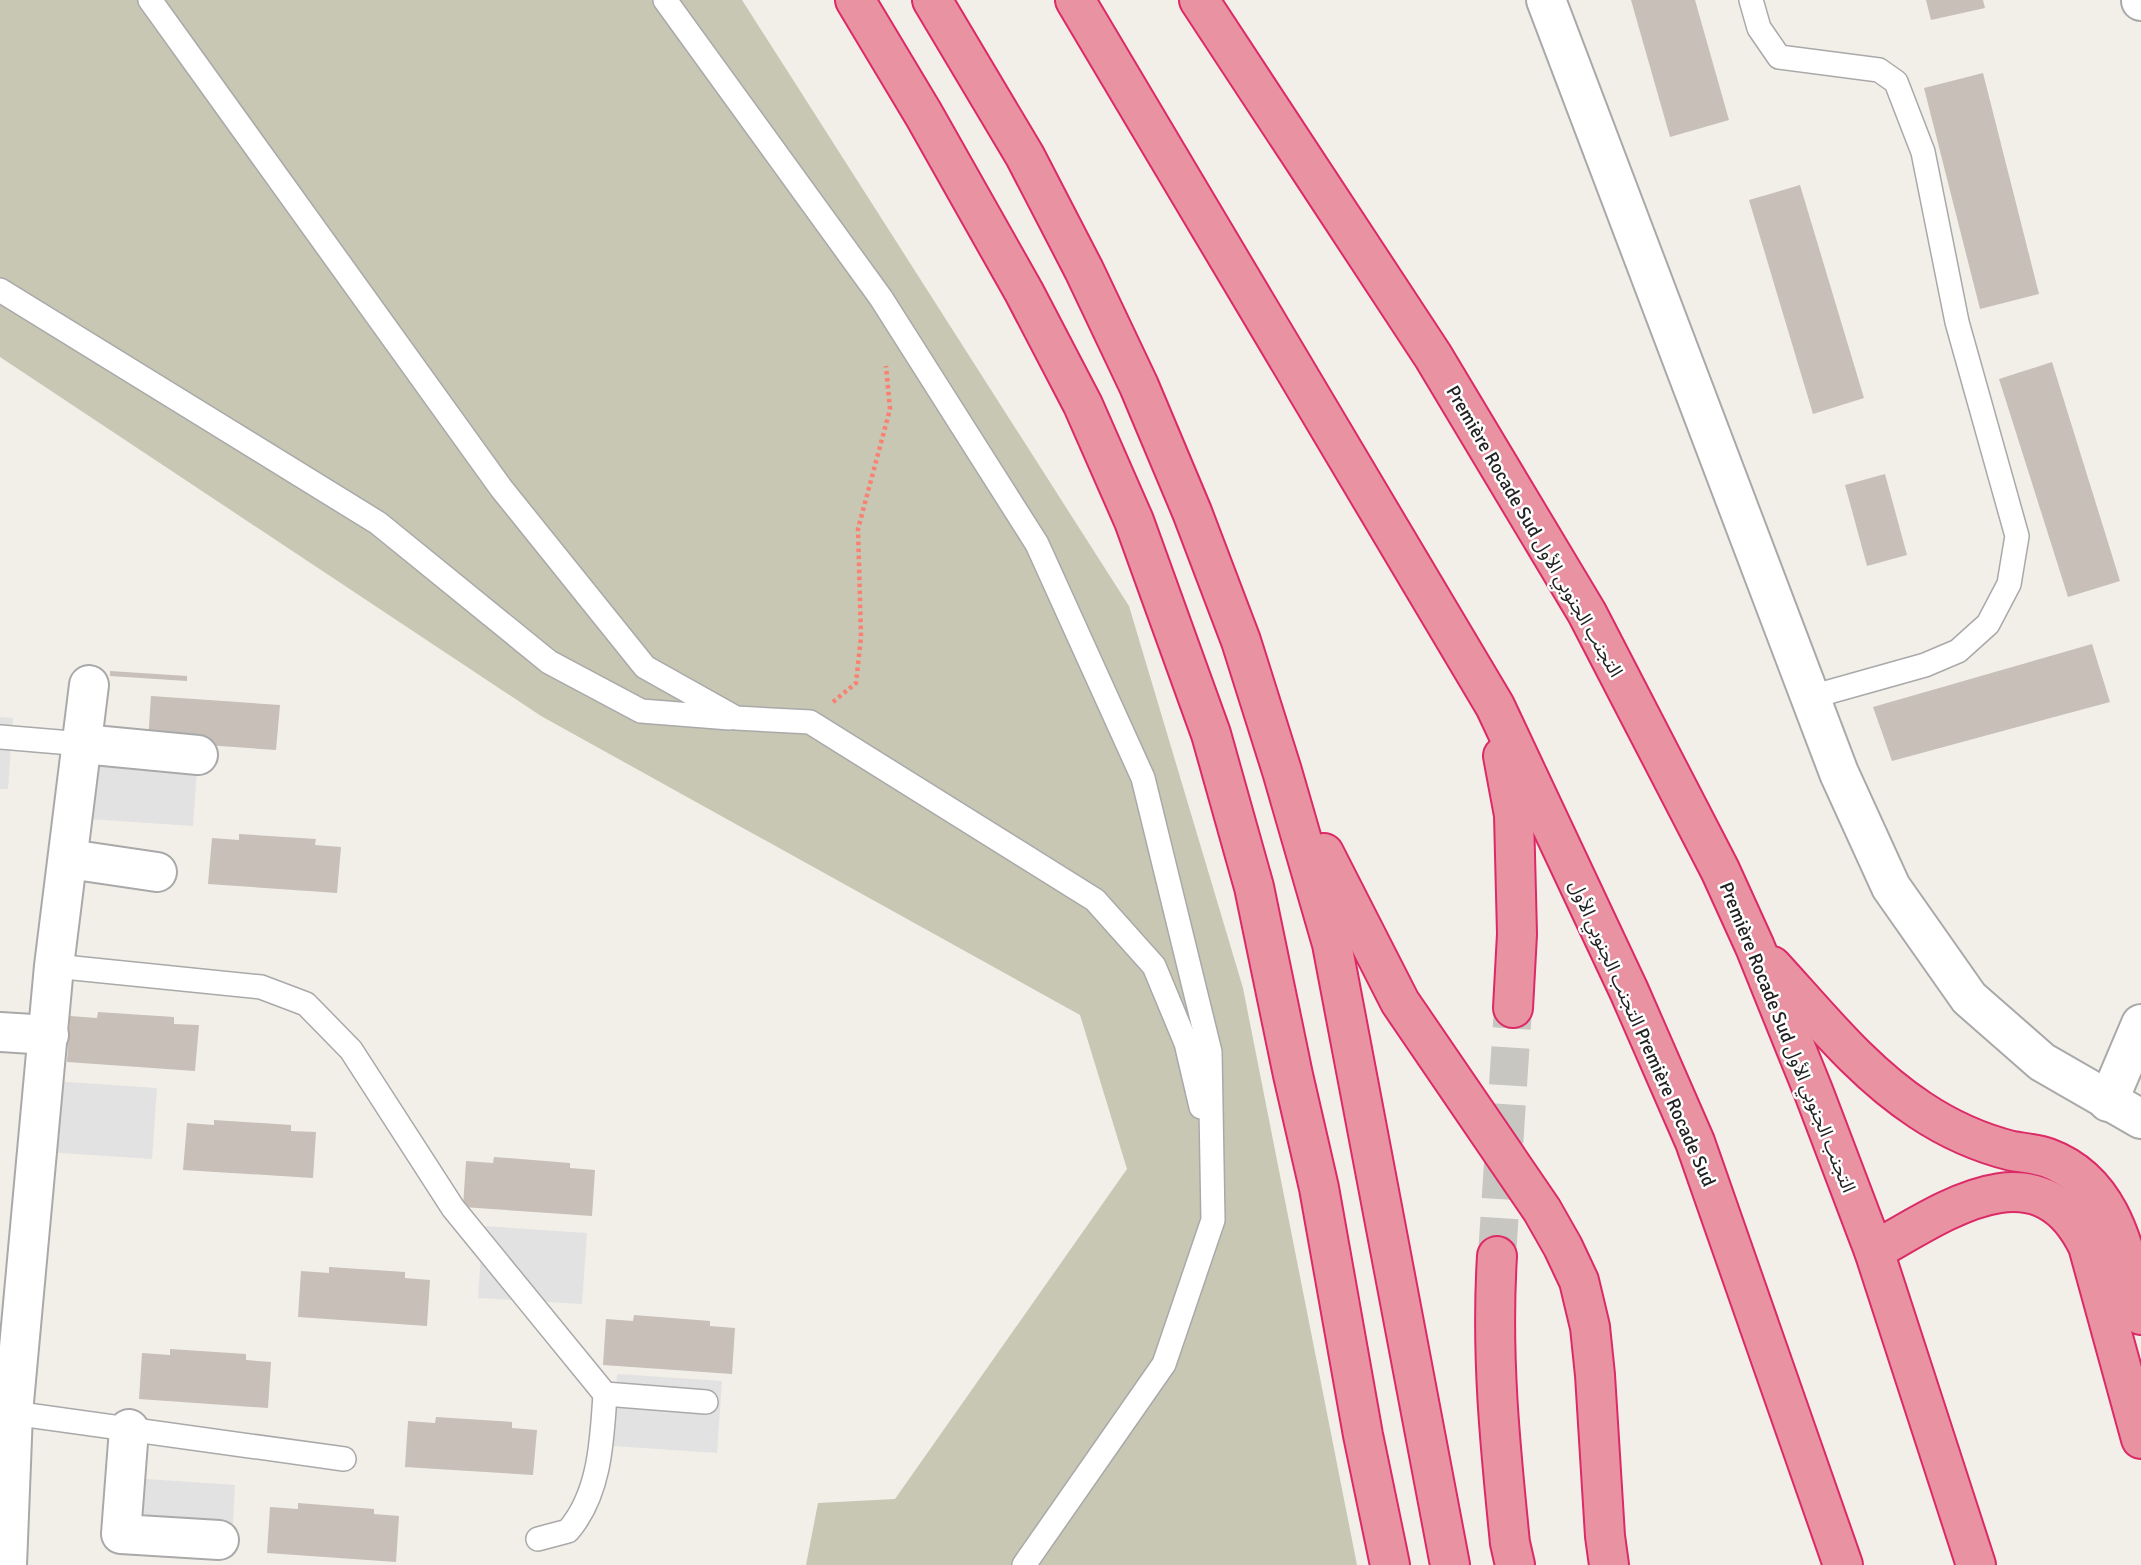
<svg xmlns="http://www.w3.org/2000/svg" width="2141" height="1565" font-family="Signika,'Noto Sans Arabic',sans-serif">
<rect width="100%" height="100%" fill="#f2efe9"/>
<polygon fill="#c7c7b4" points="0,0 742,0 1129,606 1243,988 1357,1565 806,1565 818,1503 895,1499 1127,1169 1080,1015 541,716 0,357"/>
<g fill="#e2e2e2">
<polygon points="0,717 13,718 8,789 0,789"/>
<polygon points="94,748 198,755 193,826 89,819"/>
<polygon points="52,1081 157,1088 152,1159 47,1152"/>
<polygon points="483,1226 587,1233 582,1304 478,1298"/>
<polygon points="617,1374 722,1381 717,1453 613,1446"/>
<polygon points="131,1478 235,1485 231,1556 126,1549"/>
</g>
<g fill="#c7bfb8">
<polygon points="1631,0 1695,0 1729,120 1670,137"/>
<polygon points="1926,0 1983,0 1985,8 1931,20"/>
<polygon points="1983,73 2039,294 1980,309 1924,88"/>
<polygon points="1800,185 1864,398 1813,414 1749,200"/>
<polygon points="2052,362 2120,581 2068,597 1999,379"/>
<polygon points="1885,474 1907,555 1867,566 1845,485"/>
<polygon points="2092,644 2110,702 1892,761 1873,707"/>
<polygon points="110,671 187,676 187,681 110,676"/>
<polygon points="151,696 280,705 276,750 148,741"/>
<polygon points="239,834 316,839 315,845 341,847 337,893 208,884 212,838 239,840"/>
<polygon points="98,1012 174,1017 174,1024 199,1025 195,1071 67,1062 70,1016 97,1018"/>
<polygon points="214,1120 291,1125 291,1131 316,1132 313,1178 183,1170 187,1123 214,1125"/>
<polygon points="494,1157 570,1163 570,1168 595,1170 592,1216 463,1207 466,1161 493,1163"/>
<polygon points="329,1267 405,1272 405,1278 430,1280 427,1326 298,1317 301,1271 329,1273"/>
<polygon points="634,1315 710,1321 710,1326 735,1328 732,1374 603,1365 606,1319 633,1321"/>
<polygon points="170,1349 246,1354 246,1360 271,1362 268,1408 139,1399 142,1353 170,1355"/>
<polygon points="436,1417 512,1422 512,1428 537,1430 533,1475 405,1467 408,1421 435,1423"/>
<polygon points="298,1503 374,1509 374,1514 399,1516 396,1562 267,1553 270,1507 298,1509"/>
</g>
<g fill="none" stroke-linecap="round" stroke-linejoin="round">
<polyline stroke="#c8c6c1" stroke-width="38" stroke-dasharray="38 19" stroke-linecap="butt" points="1497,1256 1513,1008"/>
<defs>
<g id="lane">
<polyline points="150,0 501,488 645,667 736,718 810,722 1095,900 1154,966 1186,1043 1201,1107"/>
<polyline points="665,0 881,298 1037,544 1143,778 1210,1052 1213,1220 1164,1364 1024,1565"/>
<polyline points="1751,0 1759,28 1779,57 1879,70 1896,82 1923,152 1957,322 2017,536 2009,584 1988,624 1958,651 1925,665 1811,697"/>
<polyline points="0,290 378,523 549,662 641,711 730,718"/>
<polyline points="0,737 83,744"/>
<polyline points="54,966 261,987 306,1004 351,1050 453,1208 605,1394 706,1402"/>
<polyline points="13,1413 344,1459"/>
<path d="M 538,1539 L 568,1531 C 600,1494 602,1441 605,1394"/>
</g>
<g id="street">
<polyline points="1546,0 1839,773 1891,887 1969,998 2042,1062 2141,1119"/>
<polyline points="2141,0 2141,1"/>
<polyline points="83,744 198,755"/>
<polyline points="69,859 157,872"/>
<polyline points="0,1032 49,1035"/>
<polyline points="2108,1102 2141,1024"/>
<polyline points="129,1429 121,1534 219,1540"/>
<polyline points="7,1565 13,1413 54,966 89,685"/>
</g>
<g id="highway">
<polyline points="855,0 924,115 1024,292 1083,405 1134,521 1211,734 1254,887 1293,1075 1319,1188 1363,1435 1390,1565"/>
<polyline points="932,0 1025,156 1084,270 1139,386 1192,512 1241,641 1282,771 1332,944 1450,1565"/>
<polyline points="1075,0 1495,706 1629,991 1695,1142 1843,1565"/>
<polyline points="1199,0 1433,356 1587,613 1720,870 1755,947 1814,1093 1874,1251 1976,1565"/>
<polyline points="1503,756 1514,815 1517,934 1513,1008"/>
<polyline points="1324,853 1400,1002 1542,1210 1563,1247 1579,1281 1590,1327 1595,1375 1605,1536 1609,1565"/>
<path d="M 1772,966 C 1818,1016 1862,1072 1920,1110 C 1947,1128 1980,1143 2012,1151 C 2024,1153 2037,1154 2048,1158 C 2115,1183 2125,1255 2141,1315"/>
<path d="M 1874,1251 C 1943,1212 2038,1143 2088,1246 L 2141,1439"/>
<path d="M 1497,1256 C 1491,1355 1500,1445 1510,1543 L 1515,1565"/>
</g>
</defs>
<use href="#lane" stroke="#a9a9a9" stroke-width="26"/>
<use href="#street" stroke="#a9a9a9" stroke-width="42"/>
<use href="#highway" stroke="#dc2a67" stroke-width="42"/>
<polyline stroke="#fa8072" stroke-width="4.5" stroke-dasharray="3.5 3.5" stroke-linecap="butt" points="833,702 856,683 861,637 858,529 890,409 886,366"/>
<use href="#lane" stroke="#fff" stroke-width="23"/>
<use href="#street" stroke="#fff" stroke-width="38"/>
<use href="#highway" stroke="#e892a2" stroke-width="38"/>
</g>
<g text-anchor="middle" stroke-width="5" stroke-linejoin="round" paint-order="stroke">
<g font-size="19" fill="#222" stroke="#fff">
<text transform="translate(1535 531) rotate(60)" y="7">Première Rocade Sud التجنب الجنوبي الأول</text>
<text transform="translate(1643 1033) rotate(66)" y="7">التجنب الجنوبي الأول Première Rocade Sud</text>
<text transform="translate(1788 1037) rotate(68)" y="7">Première Rocade Sud التجنب الجنوبي الأول</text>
</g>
</g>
</svg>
